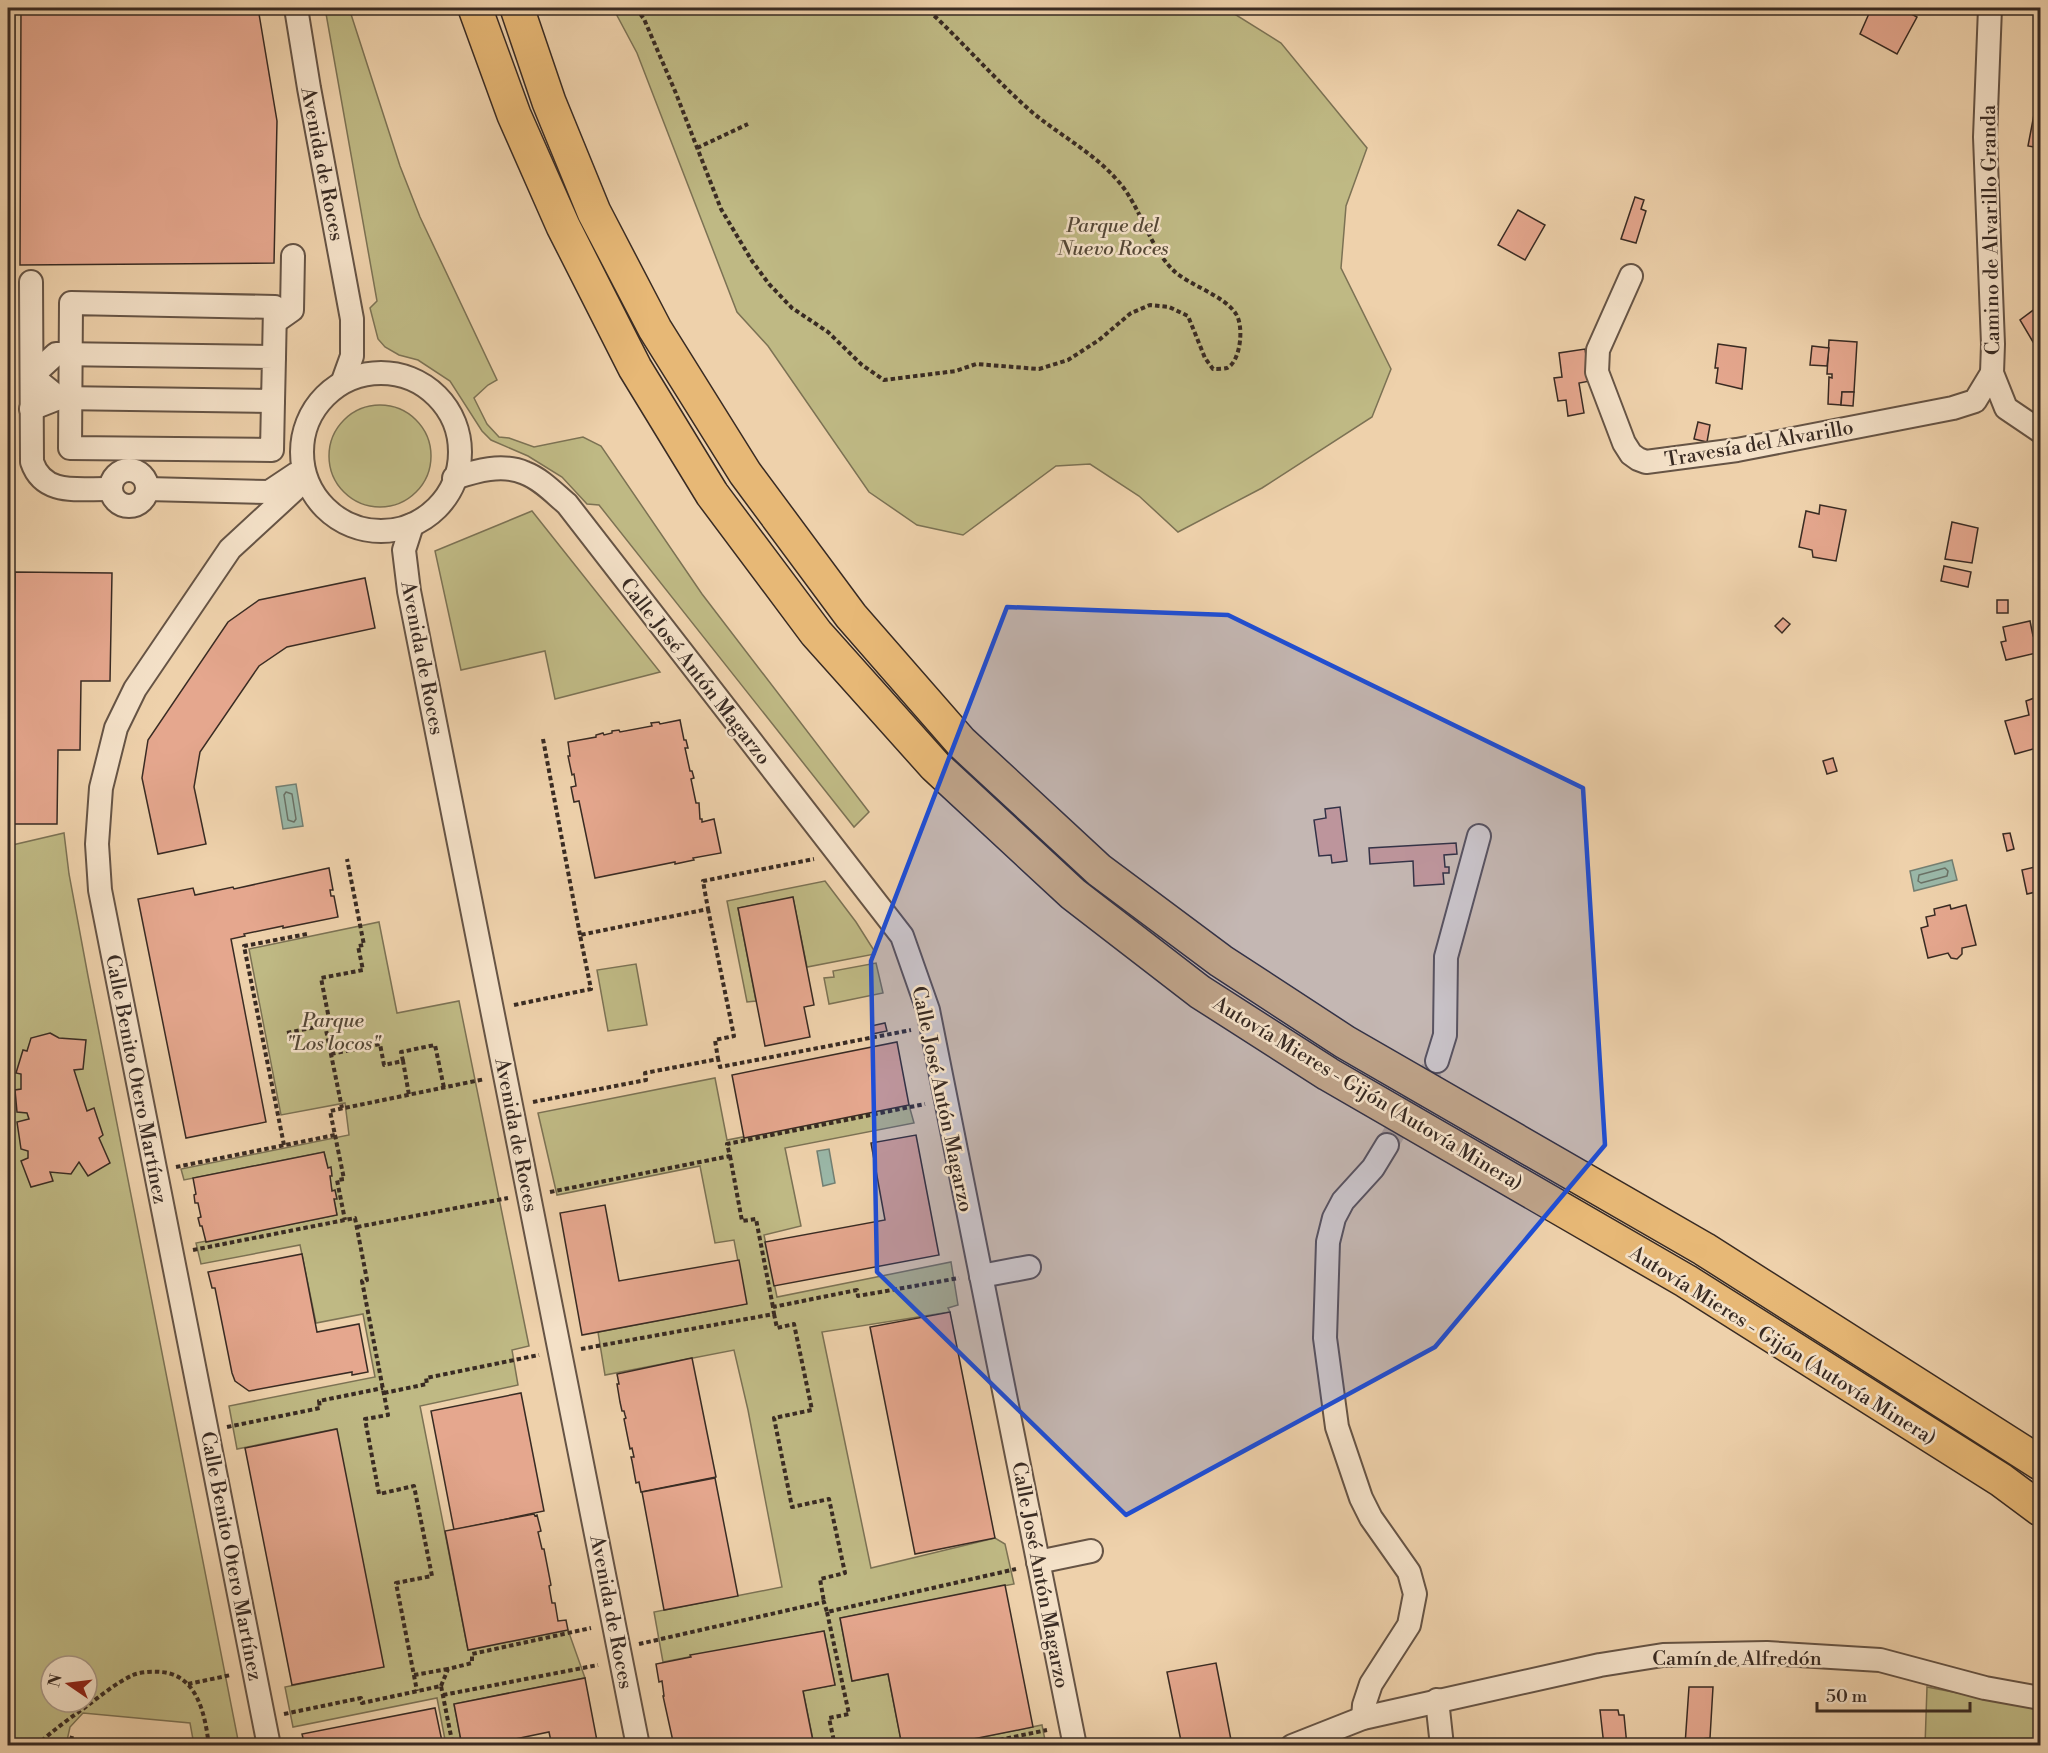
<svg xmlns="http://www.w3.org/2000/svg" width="2048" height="1753" font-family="'Libre Bodoni',serif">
<rect width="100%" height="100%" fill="#eed1ab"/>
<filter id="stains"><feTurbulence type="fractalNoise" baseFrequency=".00333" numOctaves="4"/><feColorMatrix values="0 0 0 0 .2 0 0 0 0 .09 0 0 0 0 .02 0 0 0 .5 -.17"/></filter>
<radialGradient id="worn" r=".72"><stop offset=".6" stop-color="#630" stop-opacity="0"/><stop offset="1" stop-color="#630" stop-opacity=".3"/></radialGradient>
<g fill="#bfb984" stroke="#7c7254" stroke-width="1.5" fill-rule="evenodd">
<path d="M 8,8 L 15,8 L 15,271 L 8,846 L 64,833 L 69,874 L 88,976 L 239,1745 L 194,1745 L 190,1723 L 83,1713 L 70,1727 L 66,1745 L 8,1746 ZM 51,1666 L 87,1666 L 87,1702 L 51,1702 Z"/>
<polygon points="325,8 349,8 400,166 420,217 497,380 488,385 474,398 487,424 499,437 509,438 534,447 583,437 601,446 702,594 869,812 854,827 599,505 587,504 562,477 528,456 491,440 482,431 450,381 418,360 399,355 385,347 378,339 370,308 377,301"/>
<polygon points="613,8 1225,8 1281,43 1367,148 1346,206 1341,268 1391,369 1372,417 1262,488 1178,532 1139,496 1090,464 1056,466 963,535 917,525 869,492 768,346 737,312 637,53"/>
<circle cx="380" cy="456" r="51"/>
<polygon points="532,511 660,672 555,699 545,651 461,670 435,551"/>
<polygon points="825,881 856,922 875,952 875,954 807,967 793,898 738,908 756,1001 747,1002 727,901"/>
<polygon points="379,922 397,1013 459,1001 529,1346 512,1350 518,1385 420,1406 468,1650 568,1630 585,1678 454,1704 462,1745 446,1745 437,1698 293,1727 285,1687 383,1667 336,1429 237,1449 229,1406 375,1377 363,1314 316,1323 300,1245 201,1264 196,1243 337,1215 324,1152 184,1180 181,1169 349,1135 345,1103 281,1115 249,949"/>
<polygon points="876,963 883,993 829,1004 824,978 834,977 833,971"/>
<polygon points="636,964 647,1025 608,1031 597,970"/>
<polygon points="715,1078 727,1140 909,1105 914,1123 785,1148 801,1226 764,1235 777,1297 951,1262 958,1305 948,1308 950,1312 822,1332 871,1568 995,1538 1005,1544 1014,1584 840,1618 852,1681 888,1674 902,1745 814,1745 803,1691 835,1685 824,1631 663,1662 654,1612 782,1587 748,1410 734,1350 605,1375 598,1332 746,1304 734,1240 715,1243 700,1166 557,1195 538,1113"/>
<polygon points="1927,1687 2040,1709 2040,1745 1925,1746"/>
<polygon points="1042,1725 1046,1745 938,1746"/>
</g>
<g fill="#9ab7a7" stroke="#737f72" stroke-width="1.5">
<polygon points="296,784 303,826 283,829 276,787"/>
<polygon points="1952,860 1957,880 1914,891 1910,871"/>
<polygon points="829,1149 835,1183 823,1186 817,1151"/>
</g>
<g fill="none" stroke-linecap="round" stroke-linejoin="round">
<g stroke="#6a7165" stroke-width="1.5">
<polygon points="286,792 292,794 296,819 294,822 288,820 284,795"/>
<polygon points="1945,868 1948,871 1947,876 1921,883 1918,881 1919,875"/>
</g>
</g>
<g fill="#e5a78e" stroke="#392b23" stroke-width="1.5">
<polygon points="21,8 258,8 277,121 274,263 20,265"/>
<polygon points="1874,8 1903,8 1904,10 1917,17 1897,54 1860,34 1871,9"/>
<polygon points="2036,104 2040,105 2040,148 2028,146"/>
<polygon points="1635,197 1644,200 1641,209 1646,211 1636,243 1621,239"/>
<polygon points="1518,210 1545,225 1525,260 1498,245"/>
<polygon points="2040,305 2040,343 2038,339 2033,342 2020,320"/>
<polygon points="1829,340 1857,342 1854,392 1842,392 1841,405 1828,404 1829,377 1832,378 1832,374 1827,374"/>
<polygon points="1718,344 1746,348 1742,389 1716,383 1718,368 1715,368"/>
<polygon points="1812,346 1829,348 1827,366 1810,365"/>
<polygon points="1585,349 1590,381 1579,383 1584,413 1568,416 1566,400 1558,401 1554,378 1562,377 1559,353"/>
<polygon points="1842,392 1854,392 1853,406 1841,405"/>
<polygon points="1698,422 1710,425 1707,442 1694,439"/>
<polygon points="1820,505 1846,510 1836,561 1813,557 1812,550 1799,547 1806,511 1819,514"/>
<polygon points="1952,522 1978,528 1972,563 1945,559"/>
<polygon points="1944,566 1971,572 1968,587 1941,581"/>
<polygon points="15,572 112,573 110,681 81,681 80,750 58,750 57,824 11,824"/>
<polygon points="365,578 375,628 287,647 259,666 200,752 194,787 206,844 158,854 142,778 148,740 228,622 259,600"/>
<rect x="1997" y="600" width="11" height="13"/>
<polygon points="1783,618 1790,624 1782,633 1775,626"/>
<polygon points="2030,621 2033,636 2039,635 2040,652 2006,660 2001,642 2006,641 2003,627"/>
<polygon points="2040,696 2040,747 2015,754 2005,721 2029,715 2026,701"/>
<polygon points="680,720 684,740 686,740 688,748 685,748 690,771 692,771 694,778 691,779 696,803 699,803 700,819 702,819 702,822 714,819 721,853 693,858 694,860 675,864 675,862 595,878 579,801 574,802 571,787 576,786 574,774 572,775 568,756 570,756 568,742 596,737 596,735 603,733 604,735 612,733 612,731 619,730 620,732 652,726 651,723 659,722 660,724"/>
<polygon points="1833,758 1837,771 1827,774 1823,761"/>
<polygon points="1340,807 1347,861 1332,863 1331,855 1319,856 1314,820 1326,818 1325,809"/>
<polygon points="2010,833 2014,849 2007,851 2003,834"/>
<polygon points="1456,843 1457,854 1444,855 1445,867 1449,867 1449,873 1443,873 1444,884 1414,886 1413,861 1370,864 1369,848"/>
<polygon points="2040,866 2040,891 2027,894 2022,870"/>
<polygon points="329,868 333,890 330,890 331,896 334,896 338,917 283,928 283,926 244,934 245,936 231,939 266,1122 186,1138 138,899 193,888 195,895 233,887 234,889"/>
<polygon points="793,897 814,1005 804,1007 810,1037 765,1046 738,908"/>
<polygon points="1950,905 1951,909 1966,905 1976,945 1962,948 1962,954 1957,959 1951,958 1948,953 1928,958 1921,928 1928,926 1926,917 1935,915 1934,909"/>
<polygon points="885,1023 887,1031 872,1034 871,1026"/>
<polygon points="50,1033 59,1038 86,1040 83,1069 74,1070 87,1111 94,1108 103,1135 99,1138 110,1163 88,1176 79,1162 71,1174 50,1172 53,1181 31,1187 21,1161 28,1158 28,1151 21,1149 17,1122 29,1119 27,1113 17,1112 15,1090 21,1089 21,1074 16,1073 23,1050 27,1051 31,1038"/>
<polygon points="897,1042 909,1105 744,1138 732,1075"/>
<polygon points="916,1135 939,1255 774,1286 765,1242 885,1220 871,1143"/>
<polygon points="324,1152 328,1168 331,1167 332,1176 330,1176 332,1191 335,1190 337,1199 334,1199 337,1215 206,1242 202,1226 200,1226 198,1218 201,1217 198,1203 195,1203 194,1195 196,1194 193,1178"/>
<polygon points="605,1205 619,1281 739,1260 747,1304 582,1335 560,1213"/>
<polygon points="302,1254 317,1332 359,1324 368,1372 352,1375 352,1372 249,1391 235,1381 232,1373 215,1288 212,1288 208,1272"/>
<polygon points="950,1312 995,1538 915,1554 870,1327"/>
<polygon points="692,1358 716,1477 641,1492 639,1482 636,1483 632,1461 631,1457 634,1457 632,1448 630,1449 624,1419 626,1418 625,1415 624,1411 622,1411 620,1402 617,1384 619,1384 617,1374"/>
<polygon points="521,1393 544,1511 454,1530 431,1411"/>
<polygon points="337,1429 384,1667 292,1685 245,1448"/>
<polygon points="715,1478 738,1596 664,1610 642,1492"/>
<polygon points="534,1514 535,1516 537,1515 541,1531 538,1532 542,1549 544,1549 551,1585 549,1586 552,1603 555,1603 558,1621 566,1620 568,1630 468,1650 445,1531"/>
<polygon points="1005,1585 1033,1727 938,1746 902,1746 888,1674 852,1681 840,1618"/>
<polygon points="824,1631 835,1685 803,1691 814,1746 674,1746 663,1696 664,1696 662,1681 659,1682 656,1664 691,1657 690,1655"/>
<polygon points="1216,1663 1232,1745 1182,1746 1167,1672"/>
<polygon points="585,1678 598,1746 552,1746 549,1732 482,1746 462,1746 454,1704"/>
<polygon points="1689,1687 1713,1687 1710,1738 1702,1739 1700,1746 1685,1745"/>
<polygon points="435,1708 443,1746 305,1746 302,1734"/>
<polygon points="1600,1710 1618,1710 1619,1715 1624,1715 1627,1746 1604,1746"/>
</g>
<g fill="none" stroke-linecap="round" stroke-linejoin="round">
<polyline stroke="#cab090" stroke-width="22" stroke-dasharray="22 11" stroke-linecap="butt" points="1387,1145 1437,1061"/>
<defs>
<g id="minor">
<polyline points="296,8 309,88 352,319 352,356 343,381"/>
<polyline points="1990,8 1985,137 1993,344 1992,373 2006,408 2040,431"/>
<polyline points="1631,276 1598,350 1597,372 1624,443 1631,454 1638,459 1646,462 1737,450 1953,408 1975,401 1992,373"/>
<path d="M 31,282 L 32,462 C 44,497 80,488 111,489"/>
<polyline points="275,322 292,310 293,256"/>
<circle cx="381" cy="452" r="79"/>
<polyline points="273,401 272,450 70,448 71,303 275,307 274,357"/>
<polyline points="31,409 59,398 273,401 274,357 56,354 32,376 59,398"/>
<circle cx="129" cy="488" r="18"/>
<path d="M 454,478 C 476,471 502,463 525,473 C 541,479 554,493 567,504 L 902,936 L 928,1010 L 1075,1746"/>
<polyline points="147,489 269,492 296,474"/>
<polyline points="412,525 404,550 409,591 638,1746"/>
<polyline points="1437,1061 1445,1035 1446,957 1479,836"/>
<polyline points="981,1276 1029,1267"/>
<polyline points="1038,1562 1091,1551"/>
<polyline points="1437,1700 1442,1746"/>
<polyline points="1363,1718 1364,1705 1371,1684 1409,1625 1415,1594 1409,1572 1371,1518 1361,1498 1337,1427 1325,1338 1328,1242 1334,1218 1343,1201 1373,1168 1387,1145"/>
<polyline points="269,1746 100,890 97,844 101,788 116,728 135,689 230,549 294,490 303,470"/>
<polyline points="1292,1746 1363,1718 1600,1665 1663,1655 1767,1653 1880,1660 1985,1688 2040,1698"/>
</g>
<g id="highway">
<polyline points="475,8 514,115 563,226 635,368 712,494 816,633 935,766 1073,894 1200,992 1328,1074 1686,1281 2001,1480 2040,1509"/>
<polyline points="517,8 549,102 594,212 655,329 745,473 851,616 961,742 1099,870 1221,961 1345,1042 1704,1249 2040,1463"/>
</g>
</defs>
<use href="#minor" stroke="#665445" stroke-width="26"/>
<use href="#highway" stroke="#392b23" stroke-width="36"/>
<g stroke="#392b23" stroke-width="4" stroke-dasharray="4.5 3" stroke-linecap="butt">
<path d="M 636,8 L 644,19 L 675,91 L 721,209 L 752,261 L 769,284 L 792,308 L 828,332 L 862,365 L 884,380 L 956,371 L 976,364 L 1039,369 L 1068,360 L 1099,340 L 1131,313 L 1150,305 L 1169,307 L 1188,316 L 1205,358 L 1213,369 C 1217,369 1223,369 1227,368 C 1241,361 1244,326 1236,314 C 1224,295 1188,285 1173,270 C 1148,245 1141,207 1118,181 C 1094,153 1061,136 1033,113 C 995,80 963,42 926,8"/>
<polyline points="697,148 748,124"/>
<polyline points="543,739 580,935"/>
<polyline points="708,909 734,1036 715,1040 718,1059"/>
<polyline points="514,1005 591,989 580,935 708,909 703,881 814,859"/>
<polyline points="325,1025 330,1024 321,978 363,970 358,946 364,945 347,859"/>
<polyline points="287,1033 325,1025 342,1108"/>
<polyline points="331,1054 380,1044 384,1065 403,1061 409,1095"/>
<polyline points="403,1061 401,1052 435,1045 444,1088"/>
<polyline points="533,1102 646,1080 645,1073 718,1059 720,1067 911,1030"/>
<polyline points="335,1135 344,1179 337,1180 345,1220"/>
<polyline points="284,1145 244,946 307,934"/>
<polyline points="730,1156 742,1221 756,1219 773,1307"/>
<polyline points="176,1167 335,1135 330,1111 485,1079"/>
<polyline points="550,1192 730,1156 727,1144 925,1104"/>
<polyline points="357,1227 508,1198"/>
<polyline points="193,1250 355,1218 367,1280 362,1281 388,1415 365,1419 379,1494 414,1486 432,1576 396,1583 417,1691"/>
<polyline points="774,1314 777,1328 794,1324 812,1410 774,1418 792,1507 829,1499 845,1573 820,1579 824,1602"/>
<polyline points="581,1349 774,1314 773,1307 857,1290 858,1296 959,1278"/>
<polyline points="384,1393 427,1384 426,1378 539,1355"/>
<polyline points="227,1427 320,1408 319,1401 383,1388"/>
<polyline points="827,1612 849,1714 829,1718 835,1746"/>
<polyline points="639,1644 824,1602 827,1612 1016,1569"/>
<polyline points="414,1675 448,1669"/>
<polyline points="188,1684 231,1675"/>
<polyline points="441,1686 448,1669 472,1663 472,1654 591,1628"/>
<polyline points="443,1695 598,1665"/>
<polyline points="284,1714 361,1698 362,1703 441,1686 453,1746"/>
<path d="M 36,1746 C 52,1731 70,1718 87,1706 C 100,1696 119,1681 133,1675 C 141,1672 152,1671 161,1672 C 198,1675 205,1715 209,1746"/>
<polyline points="70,1746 72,1736"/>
<polyline points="970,1746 1047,1730"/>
</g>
<use href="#minor" stroke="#f4e1c8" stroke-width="22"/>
<use href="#highway" stroke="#e7b876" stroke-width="33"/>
</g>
<path fill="#1d4ed8" fill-opacity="0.2" stroke="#1d4ed8" stroke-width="4.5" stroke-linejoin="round" d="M 1007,607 L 1228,615 L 1583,788 L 1605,1145 L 1435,1347 L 1126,1515 L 877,1272 L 871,961 Z"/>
<g text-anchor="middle" stroke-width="5" stroke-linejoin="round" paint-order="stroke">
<g font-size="20" fill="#392b23" stroke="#f4e1c8">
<text transform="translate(323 164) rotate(79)" y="7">Avenida de Roces</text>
<text transform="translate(1990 230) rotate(-91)" y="7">Camino de Alvarillo Granda</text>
<text transform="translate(1759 443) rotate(-10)" y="7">Travesía del Alvarillo</text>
<text transform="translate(423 658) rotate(79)" y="7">Avenida de Roces</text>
<text transform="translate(696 671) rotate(52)" y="7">Calle José Antón Magarzo</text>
<text transform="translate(137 1079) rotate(79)" y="7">Calle Benito Otero Martínez</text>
<text transform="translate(1368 1093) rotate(31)" y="7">Autovía Mieres - Gijón (Autovía Minera)</text>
<text transform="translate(943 1099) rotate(78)" y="7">Calle José Antón Magarzo</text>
<text transform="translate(517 1135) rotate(79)" y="7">Avenida de Roces</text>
<text transform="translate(1783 1345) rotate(32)" y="7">Autovía Mieres - Gijón (Autovía Minera)</text>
<text transform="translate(232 1556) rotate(79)" y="7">Calle Benito Otero Martínez</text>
<text transform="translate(1041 1575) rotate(79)" y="7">Calle José Antón Magarzo</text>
<text transform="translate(612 1612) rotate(79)" y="7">Avenida de Roces</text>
<text x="1737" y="1665">Camín de Alfredón</text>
</g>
<g font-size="20" font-style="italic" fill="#544736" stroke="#f4e1c8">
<text x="1113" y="232">Parque del<tspan x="1113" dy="23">Nuevo Roces</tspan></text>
<text x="333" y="1027">Parque<tspan x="333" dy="23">"Los locos"</tspan></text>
</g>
</g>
<rect width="2048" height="1753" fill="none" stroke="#eed1ab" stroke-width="30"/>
<rect x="9" y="9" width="2030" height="1735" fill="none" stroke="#392b23" stroke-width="3"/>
<rect x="15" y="15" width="2018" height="1723" fill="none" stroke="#392b23" stroke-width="1.5"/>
<g transform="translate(69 1684) rotate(284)"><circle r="28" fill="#f4e1c8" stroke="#a99886" stroke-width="1.5"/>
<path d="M0-4.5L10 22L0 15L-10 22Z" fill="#8f2418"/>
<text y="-9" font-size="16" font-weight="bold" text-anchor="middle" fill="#392b23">N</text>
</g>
<path d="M1817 1702v9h153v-9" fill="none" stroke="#392b23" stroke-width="3"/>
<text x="1826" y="1702" font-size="18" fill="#392b23" stroke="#f4e1c8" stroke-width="4.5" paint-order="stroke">50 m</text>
<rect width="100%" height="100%" filter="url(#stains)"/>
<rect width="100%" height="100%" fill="url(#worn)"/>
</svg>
